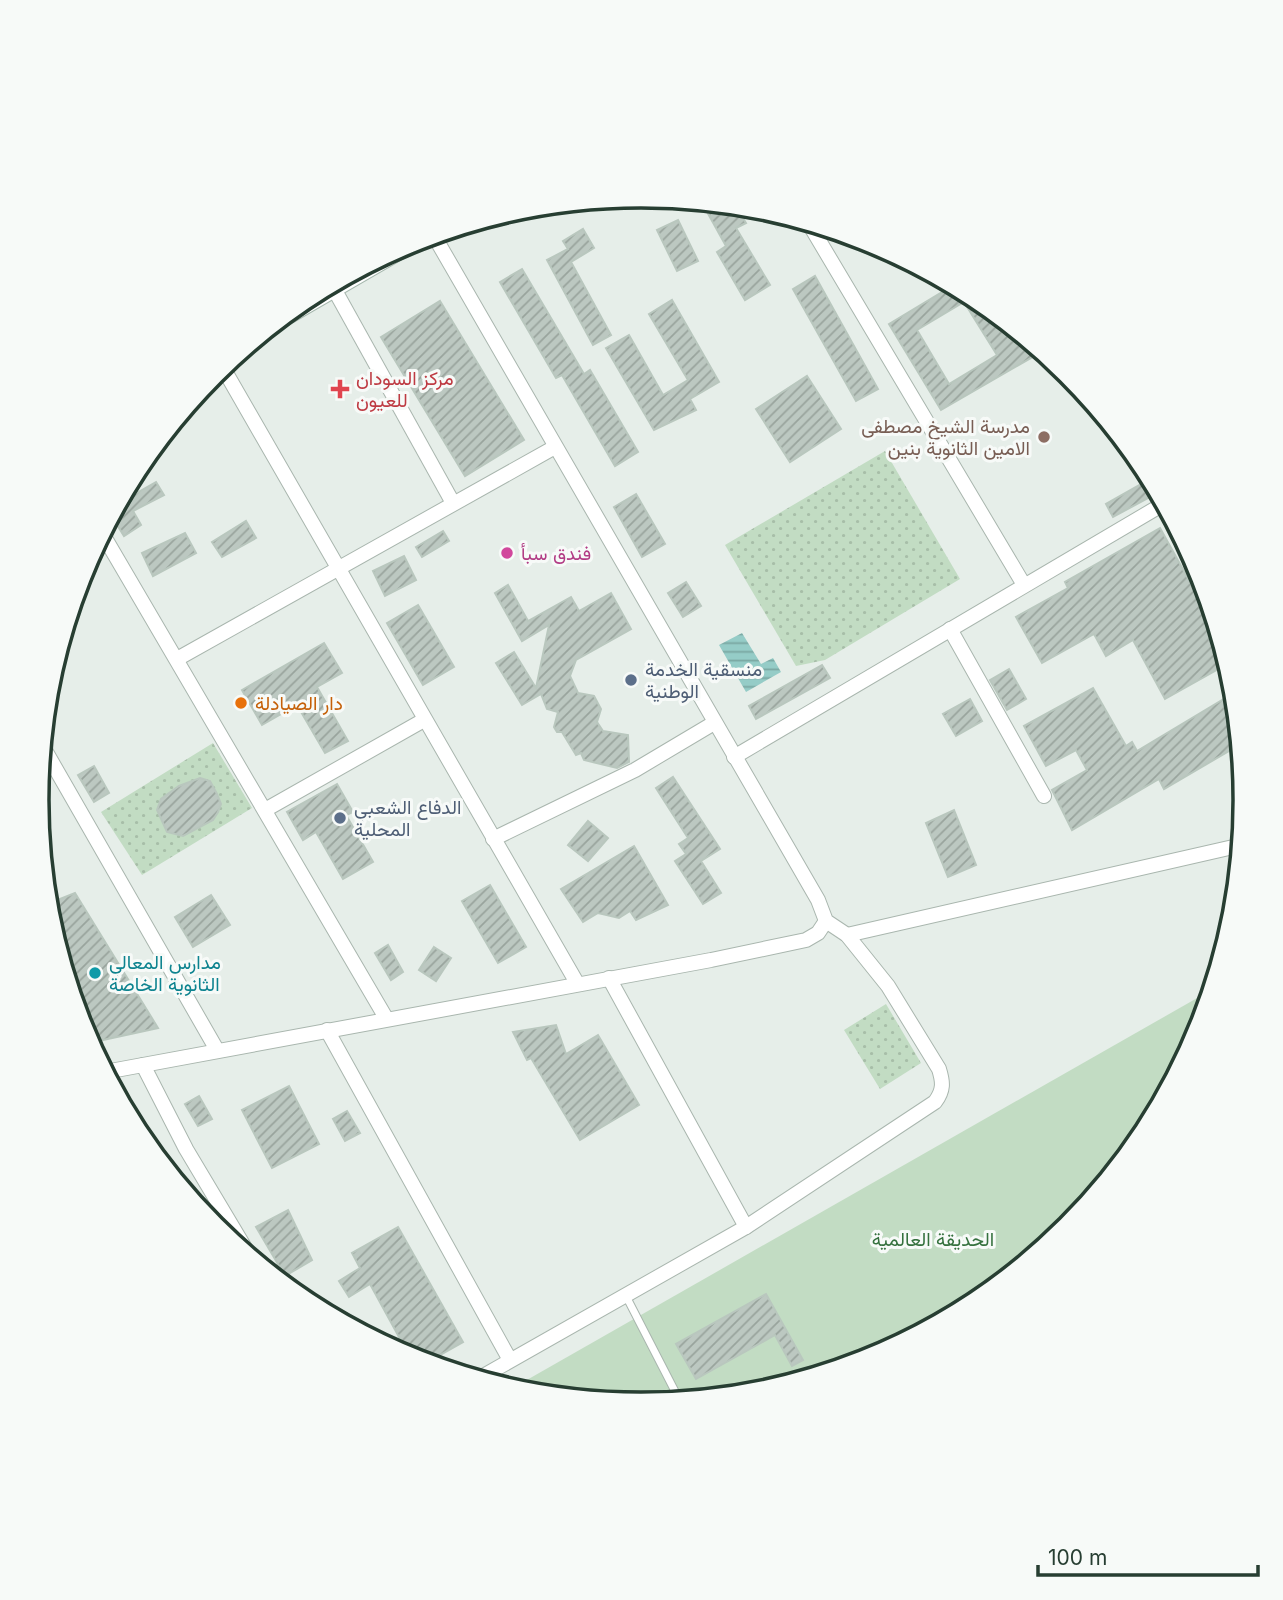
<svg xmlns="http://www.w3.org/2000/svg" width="1283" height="1600" font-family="Inter,Vazirmatn,sans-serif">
<defs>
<pattern id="grass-dots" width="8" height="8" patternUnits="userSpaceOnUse" patternTransform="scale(1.75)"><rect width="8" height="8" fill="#c2dcc3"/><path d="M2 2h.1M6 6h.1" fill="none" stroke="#a7bea8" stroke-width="1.8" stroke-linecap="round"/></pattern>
<pattern id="water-rules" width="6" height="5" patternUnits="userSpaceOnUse" patternTransform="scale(1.75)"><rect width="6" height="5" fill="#95ccc7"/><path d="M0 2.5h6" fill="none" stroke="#7aa7a2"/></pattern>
<pattern id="building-hatch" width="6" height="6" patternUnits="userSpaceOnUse" patternTransform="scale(1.75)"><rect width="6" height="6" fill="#bcc8c1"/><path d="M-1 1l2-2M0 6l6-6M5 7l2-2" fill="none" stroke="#99a49d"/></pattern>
</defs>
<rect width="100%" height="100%" fill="#e6eee9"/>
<g fill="url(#grass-dots)">
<polygon points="885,451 960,579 825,660 796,666 725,545"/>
<polygon points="213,743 252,808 142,875 101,812"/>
<polygon points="886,1004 921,1063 880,1089 844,1030"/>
</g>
<polygon fill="#c2dcc3" points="1213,989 1200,1032 1144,1136 1069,1228 977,1303 873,1359 759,1393 641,1405 511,1389"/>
<polygon fill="url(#water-rules)" points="742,633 761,664 773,658 781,672 746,692 719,645"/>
<g fill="url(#building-hatch)" stroke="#b9c7be" stroke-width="2" fill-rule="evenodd">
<polygon points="701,201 735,205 746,223 736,228 770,285 745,300 717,252 726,246"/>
<polygon points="678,220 698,261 677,271 657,230"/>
<polygon points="583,229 594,248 571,262 611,335 593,345 547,260 568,249 563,241"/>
<polygon points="522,269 584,374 590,370 638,452 615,466 562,375 556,378 500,282"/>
<polygon points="815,276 878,389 856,401 793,289"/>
<path d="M 954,285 L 978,297 L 1043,351 L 941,410 L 889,324 ZM 964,302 L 997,355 L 949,384 L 917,330 Z"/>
<polygon points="672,300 719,382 690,399 696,410 654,430 606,348 629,335 663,395 688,380 649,314"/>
<polygon points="440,301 524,440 465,476 381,337"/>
<polygon points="807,376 841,429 790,462 756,409"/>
<polygon points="1152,478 1159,492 1113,517 1106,504"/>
<polygon points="156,482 164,495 133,511 141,525 124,536 111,515 123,494 126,499"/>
<polygon points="636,494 665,544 642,557 614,507"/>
<polygon points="246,521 256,538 222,557 212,542"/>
<polygon points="1160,528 1221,638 1229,663 1165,699 1133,640 1106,656 1094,634 1042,663 1016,617 1068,588 1065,582"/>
<polygon points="443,531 449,541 422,557 416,547"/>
<polygon points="185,533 196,553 153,576 142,553"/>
<polygon points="404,556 416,580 385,596 373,571"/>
<polygon points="686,582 701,606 683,617 668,593"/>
<polygon points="508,585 528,621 571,597 579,611 611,593 631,629 576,660 570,676 578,693 594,696 601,709 597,722 603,731 628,735 629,762 617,768 584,760 581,753 576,755 562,732 557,732 554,727 558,712 547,709 541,694 522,705 496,663 514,652 536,688 549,625 522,641 495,593"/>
<polygon points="418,605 454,667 423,685 387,623"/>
<polygon points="324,643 342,673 317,687 348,741 325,753 297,705 262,725 242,690"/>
<polygon points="822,665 830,678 756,719 749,706"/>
<polygon points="1009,669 1026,699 1007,710 990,680"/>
<polygon points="1093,688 1126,746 1132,742 1137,751 1232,694 1237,701 1241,744 1164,789 1159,779 1072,830 1052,790 1087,770 1076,750 1046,766 1024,726"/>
<polygon points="970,699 982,721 956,736 943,714"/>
<polygon points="94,766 109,793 94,802 78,775"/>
<polygon points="673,777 720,849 701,861 721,893 703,904 675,861 686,854 679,844 688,838 656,788"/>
<polygon points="200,778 210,781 217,794 221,804 218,812 213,820 183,836 167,832 157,810 161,799 179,786"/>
<polygon points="337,784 353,812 346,815 373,862 343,879 316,832 303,840 287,812"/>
<polygon points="954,810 976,865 948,877 926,823"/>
<polygon points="588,821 608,838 588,861 568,845"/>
<polygon points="634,846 668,905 636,920 630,911 619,918 598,913 583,922 561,889"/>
<polygon points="490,885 526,947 498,963 462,901"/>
<polygon points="75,893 158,1028 89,1043 83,1031 47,904"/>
<polygon points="211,895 230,925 193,947 175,917"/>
<polygon points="388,945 403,972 391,980 375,953"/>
<polygon points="434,947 451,958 436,981 419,970"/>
<polygon points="556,1025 566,1054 598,1035 639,1105 580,1140 531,1058 527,1060 513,1032"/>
<polygon points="289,1086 319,1144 272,1168 242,1110"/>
<polygon points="199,1096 212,1119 198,1126 185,1104"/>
<polygon points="347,1111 360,1133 345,1141 333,1119"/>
<polygon points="288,1210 312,1260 285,1276 256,1227"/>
<polygon points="398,1227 463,1342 426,1363 411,1359 370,1284 349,1297 339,1281 360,1268 352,1253"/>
<polygon points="766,1294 803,1360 792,1366 775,1335 696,1379 676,1344"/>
</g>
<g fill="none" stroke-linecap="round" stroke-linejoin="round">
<defs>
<polyline id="lane" points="627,1298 680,1401"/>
<g id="street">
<polyline points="808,222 1024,585"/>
<path d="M 433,234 L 818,900 L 826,921 L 847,935 L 888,986 L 939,1069 C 943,1082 944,1090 935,1102 L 746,1227 L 478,1379"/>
<polyline points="333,287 453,503"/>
<polyline points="222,366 577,983"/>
<polyline points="102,533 386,1018"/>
<polyline points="950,629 1044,796"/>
<polyline points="177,659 555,447"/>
<polyline points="42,745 217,1050"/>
<polyline points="734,757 1165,503"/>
<polyline points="265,810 424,720"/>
<polyline points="493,839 635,770 714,723"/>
<polyline points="847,935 1242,845"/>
<polyline points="609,978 746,1227"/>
<polyline points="327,1030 510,1360"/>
<polyline points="143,1065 186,1149 251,1258"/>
<polyline points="105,1072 711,960 806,940 818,933 826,921"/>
</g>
<polyline id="secondary" points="281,317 414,240"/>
</defs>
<use href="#lane" stroke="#a9b6ae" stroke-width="9"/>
<use href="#street" stroke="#a9b6ae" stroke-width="16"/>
<use href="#secondary" stroke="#a6b8ae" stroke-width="23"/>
<use href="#lane" stroke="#fff" stroke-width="7"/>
<use href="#street" stroke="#fff" stroke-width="14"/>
<use href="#secondary" stroke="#fff" stroke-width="21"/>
</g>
<path fill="#e0444e" stroke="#f7faf8" stroke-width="2.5" d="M336.5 378.5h7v7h7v7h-7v7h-7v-7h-7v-7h7z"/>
<circle fill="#8d6e63" stroke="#f7faf8" stroke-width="2.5" cx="1044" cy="437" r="7"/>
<circle fill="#d1479c" stroke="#f7faf8" stroke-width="2.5" cx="507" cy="553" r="7"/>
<g fill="#5c6f8a" stroke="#f7faf8" stroke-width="2.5">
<circle cx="631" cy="680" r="7"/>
<circle cx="340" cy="818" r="7"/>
</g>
<circle fill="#e8710a" stroke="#f7faf8" stroke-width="2.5" cx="241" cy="703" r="7"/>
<circle fill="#0f9aa8" stroke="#f7faf8" stroke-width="2.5" cx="95" cy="973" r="7"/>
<g text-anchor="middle" stroke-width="6" stroke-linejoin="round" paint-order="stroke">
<g font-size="19" fill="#be3a42" stroke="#f7faf8" text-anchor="start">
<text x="356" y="385">مركز السودان<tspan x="356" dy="22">للعيون</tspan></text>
</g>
<g font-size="19" fill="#785e54" stroke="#f7faf8" text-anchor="end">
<text x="1030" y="433">مدرسة الشيخ مصطفى<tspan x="1030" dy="22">الامين الثانوية بنين</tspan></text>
</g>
<g font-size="19" fill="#b23c85" stroke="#f7faf8" text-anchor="start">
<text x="521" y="560">فندق سبأ</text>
</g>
<g font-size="19" fill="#4e5e75" stroke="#f7faf8" text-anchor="start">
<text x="645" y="676">منسقية الخدمة<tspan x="645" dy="22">الوطنية</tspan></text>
<text x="354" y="814">الدفاع الشعبي<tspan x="354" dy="22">المحلية</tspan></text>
</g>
<g font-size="19" fill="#c56008" stroke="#f7faf8" text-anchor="start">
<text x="255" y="710">دار الصيادلة</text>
</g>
<g font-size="19" fill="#0d838f" stroke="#f7faf8" text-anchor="start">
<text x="109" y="969">مدارس المعالي<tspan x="109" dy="22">الثانوية الخاصة</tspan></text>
</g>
<g font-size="19" fill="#35713e" stroke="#f7faf8">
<text x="933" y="1246">الحديقة العالمية</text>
</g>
</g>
<path d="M0 0H1283V1600H0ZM49 800a592 592 0 1 1 1184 0a592 592 0 1 1-1184 0Z" fill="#f7faf8" fill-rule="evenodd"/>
<path fill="none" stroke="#273e32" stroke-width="3.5" d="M49 800a592 592 0 1 1 1184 0a592 592 0 1 1-1184 0Z"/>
<path d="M1038 1565v10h220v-10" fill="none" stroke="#273e32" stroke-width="3.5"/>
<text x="1048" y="1565" font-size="21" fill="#273e32" stroke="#f7faf8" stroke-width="5" paint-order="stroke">100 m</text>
</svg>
